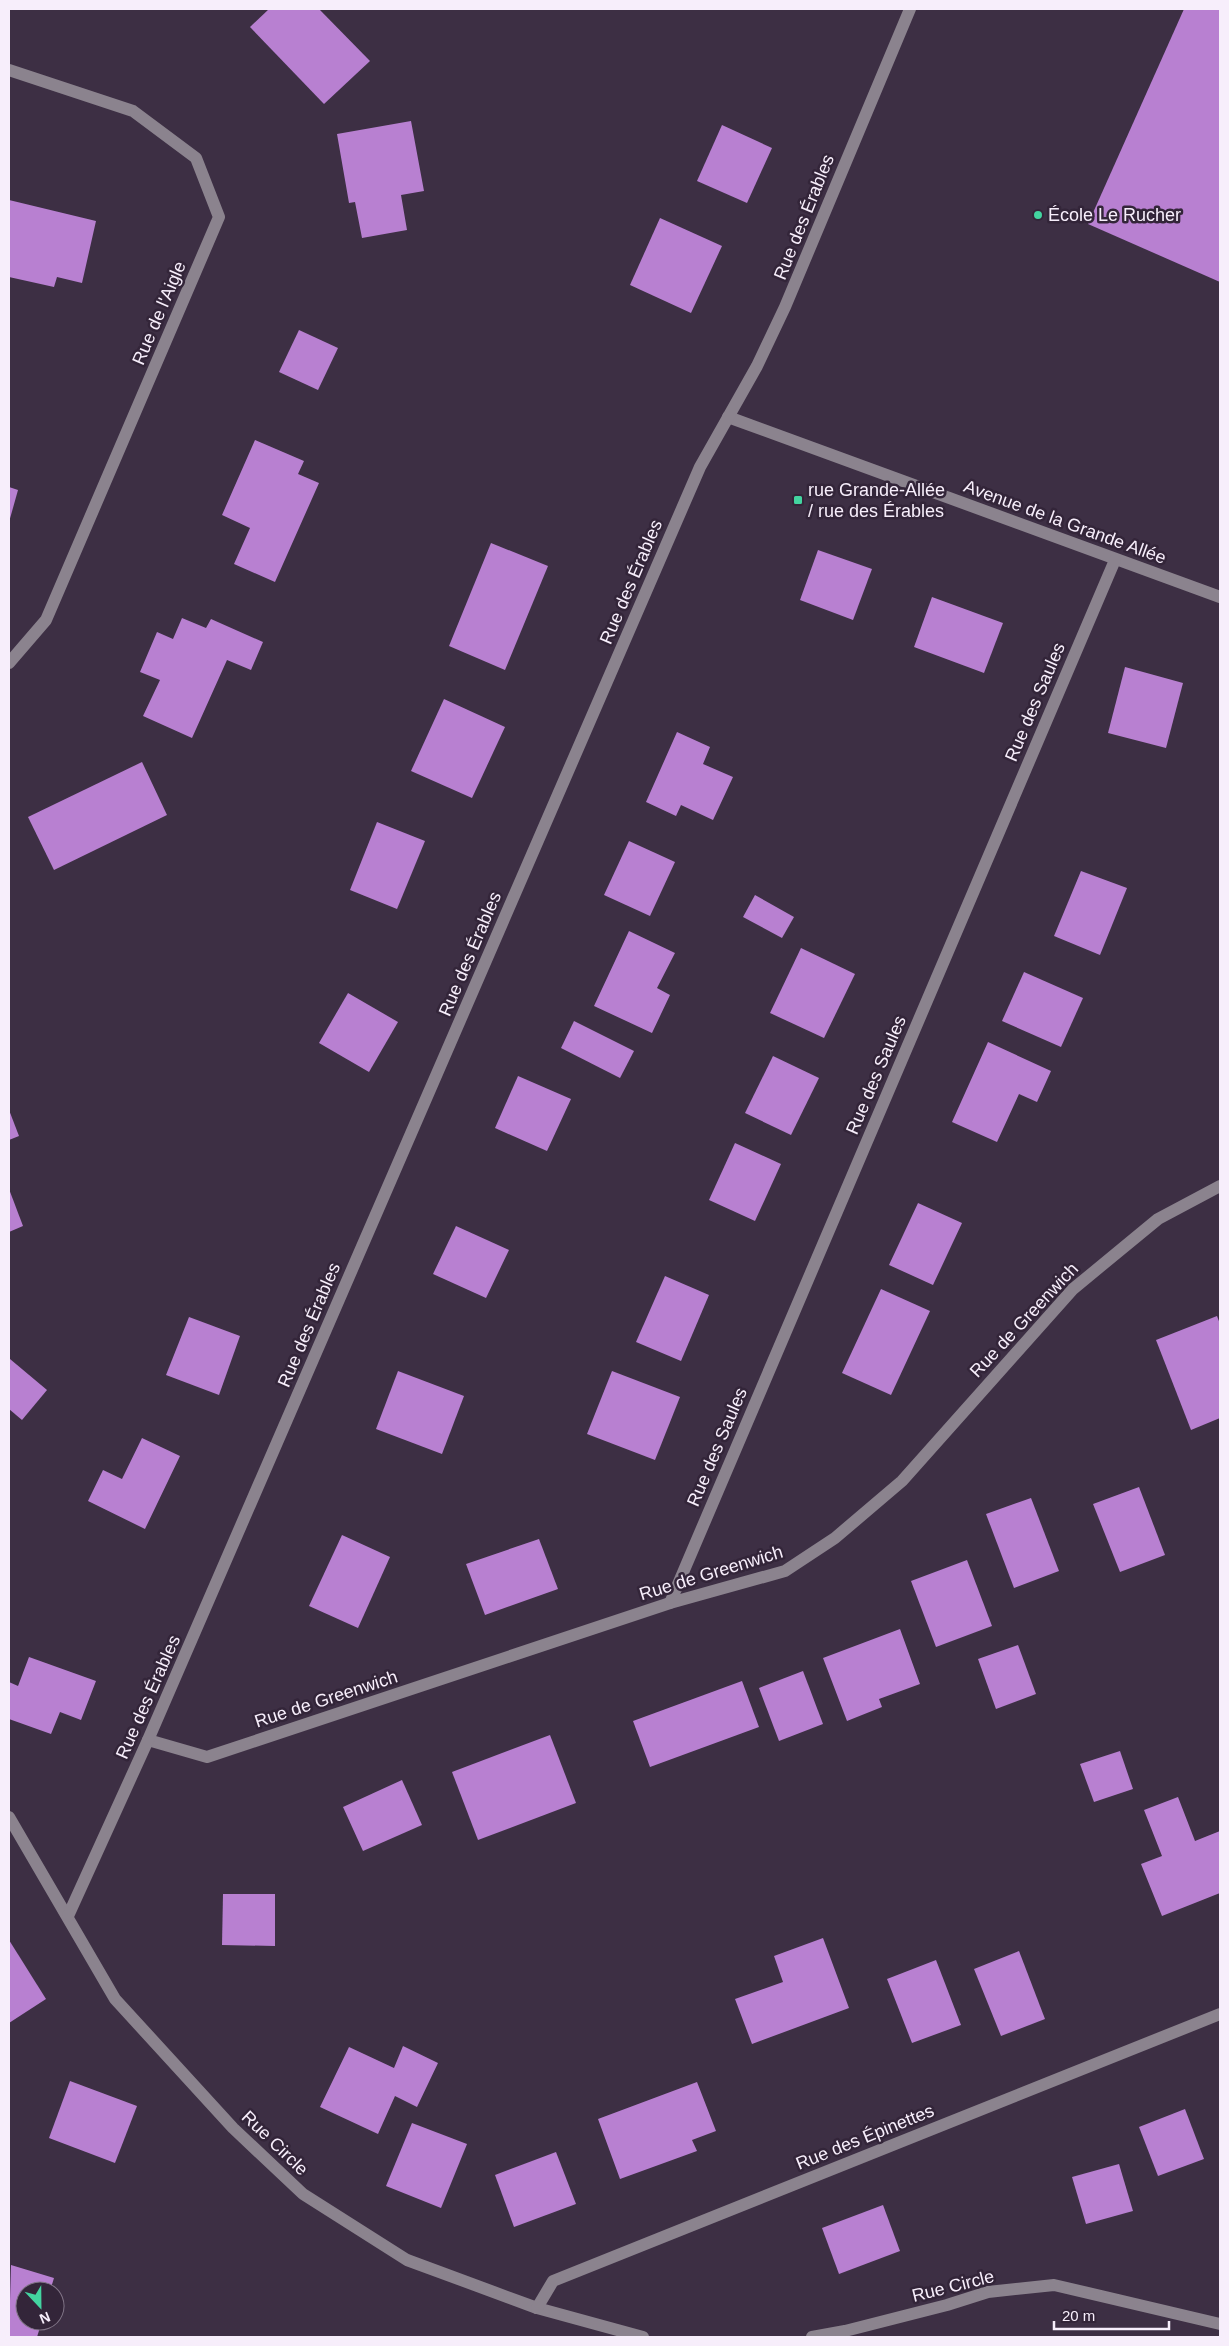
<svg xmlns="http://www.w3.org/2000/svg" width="1229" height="2346" font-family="Helvetica,sans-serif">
<rect width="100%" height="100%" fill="#3d2f44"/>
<g fill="#b880d1">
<polygon points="269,9 319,9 370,61 324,104 250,27"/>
<polygon points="1184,9 1220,9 1220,282 1088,224"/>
<polygon points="411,121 424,191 401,195 407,230 362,238 355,202 349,203 337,134"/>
<polygon points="722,125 772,148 747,203 697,181"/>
<polygon points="9,200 96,221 82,283 57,277 54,287 9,277"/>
<polygon points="660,218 722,246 691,313 630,285"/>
<polygon points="299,330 338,348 318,390 279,372"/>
<polygon points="255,440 304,461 298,474 319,483 275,582 234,564 250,528 222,515"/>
<polygon points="9,487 18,490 9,522"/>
<polygon points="491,543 548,566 505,670 449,646"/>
<polygon points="818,550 872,569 853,620 800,600"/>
<polygon points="932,597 1003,623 984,673 914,647"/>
<polygon points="182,618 206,628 211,619 263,642 251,670 227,660 192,738 143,716 160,680 140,672 157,632 173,639"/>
<polygon points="1125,667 1183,683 1166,748 1108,733"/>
<polygon points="444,699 505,727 472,798 411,771"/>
<polygon points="677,732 710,747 703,764 733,777 713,820 681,805 676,816 646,802"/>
<polygon points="142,762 167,815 54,870 28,817"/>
<polygon points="377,822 425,841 397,909 350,890"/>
<polygon points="629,841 675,862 650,916 604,895"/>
<polygon points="1081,871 1127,888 1100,955 1054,936"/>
<polygon points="755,895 794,917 782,938 743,917"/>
<polygon points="629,931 675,953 657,988 670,995 652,1033 594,1006"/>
<polygon points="801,948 855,974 824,1038 770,1013"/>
<polygon points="1024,972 1083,998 1061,1047 1002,1021"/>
<polygon points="348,993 398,1022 369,1072 319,1043"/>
<polygon points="574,1021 634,1051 620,1078 561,1048"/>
<polygon points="988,1042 1051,1071 1037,1102 1019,1094 997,1142 952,1122"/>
<polygon points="773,1056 819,1078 791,1135 745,1113"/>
<polygon points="518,1076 571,1099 547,1151 495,1128"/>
<polygon points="9,1110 19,1136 9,1140"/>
<polygon points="735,1143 781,1164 755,1221 709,1200"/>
<polygon points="9,1189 23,1226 9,1232"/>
<polygon points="918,1203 962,1223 933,1285 889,1265"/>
<polygon points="456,1226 509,1250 486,1298 433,1274"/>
<polygon points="665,1276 709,1295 681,1361 636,1342"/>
<polygon points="881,1289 930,1311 891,1395 842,1373"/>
<polygon points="1217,1316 1220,1324 1220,1418 1191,1430 1156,1340"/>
<polygon points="189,1317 240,1336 219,1395 166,1375"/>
<polygon points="10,1359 47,1390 22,1420 9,1409"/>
<polygon points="398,1371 464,1396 442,1454 376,1429"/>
<polygon points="612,1371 680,1397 655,1460 587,1434"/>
<polygon points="142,1438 180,1456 145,1529 88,1501 103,1470 122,1479"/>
<polygon points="1139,1487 1165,1555 1120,1572 1093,1504"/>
<polygon points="1031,1498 1059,1571 1014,1588 986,1514"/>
<polygon points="342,1535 390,1557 358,1628 309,1606"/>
<polygon points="539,1539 558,1589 485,1615 466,1564"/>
<polygon points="967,1560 992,1626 936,1647 911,1581"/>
<polygon points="900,1629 920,1684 879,1699 882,1707 847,1721 823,1658"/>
<polygon points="1018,1645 1036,1694 996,1709 978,1659"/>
<polygon points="29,1657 96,1681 81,1720 60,1712 51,1734 9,1719 9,1682 18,1686"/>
<polygon points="803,1671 823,1724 779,1741 759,1688"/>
<polygon points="742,1681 759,1727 650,1767 633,1721"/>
<polygon points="550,1735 576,1803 478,1840 452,1772"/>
<polygon points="1120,1751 1133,1789 1094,1802 1080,1764"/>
<polygon points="402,1780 422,1825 363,1851 343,1807"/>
<polygon points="1178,1797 1195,1841 1220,1831 1220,1893 1162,1916 1141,1864 1162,1856 1144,1810"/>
<polygon points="223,1894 275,1894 275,1946 222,1945"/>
<polygon points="823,1938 849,2008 752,2044 735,1999 783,1982 774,1956"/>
<polygon points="9,1940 46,1999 9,2023"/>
<polygon points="1019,1951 1045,2019 1001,2036 974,1969"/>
<polygon points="936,1960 961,2025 912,2043 887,1979"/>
<polygon points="403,2046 438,2063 417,2107 395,2096 378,2134 320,2107 349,2047 394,2068"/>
<polygon points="70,2081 137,2106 115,2163 49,2138"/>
<polygon points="697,2082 716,2131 692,2140 697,2151 620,2179 598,2119"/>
<polygon points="1185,2109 1204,2159 1158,2176 1139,2127"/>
<polygon points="412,2123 467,2144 441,2208 386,2186"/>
<polygon points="556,2152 576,2204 514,2227 495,2175"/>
<polygon points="1119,2164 1133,2211 1086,2224 1072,2177"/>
<polygon points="883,2205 900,2251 839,2274 822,2228"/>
<polygon points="11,2265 54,2278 50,2291 25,2291 25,2321 42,2321 37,2337 9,2337"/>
</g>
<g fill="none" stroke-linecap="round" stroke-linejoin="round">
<g stroke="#8b838e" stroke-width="12">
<polyline points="9,70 133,111 196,158 219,217 46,620 9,663"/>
<polyline points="728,417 1220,597"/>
<polyline points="670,1603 1115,560"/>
<polyline points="148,1740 207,1757 670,1603 785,1571 835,1538 902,1481 1073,1289 1158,1219 1220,1186"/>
<polyline points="9,1817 115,1999 233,2128 303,2194 407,2260 537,2308 643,2337"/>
<polyline points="68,1916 148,1740 700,467 757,366 785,307 910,9"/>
<polyline points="537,2308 553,2281 1220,2014"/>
<polyline points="812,2337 845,2331 947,2305 988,2292 1054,2285 1220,2324"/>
</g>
</g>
<g fill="#43d4a0" stroke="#332539" stroke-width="2">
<circle cx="1038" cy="215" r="5"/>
<rect x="793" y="495" width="10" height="10" rx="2.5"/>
</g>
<g text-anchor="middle" stroke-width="5" stroke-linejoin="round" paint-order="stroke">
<g font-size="18" fill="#f7eefb" stroke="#332539" text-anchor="start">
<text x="1048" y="221">École Le Rucher</text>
<text x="808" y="496">rue Grande-Allée<tspan x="808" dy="21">/ rue des Érables</tspan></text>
</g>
<g font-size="18" fill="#f7eefb" stroke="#332539">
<text transform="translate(804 217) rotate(-68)" y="6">Rue des Érables</text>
<text transform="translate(159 313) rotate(-67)" y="6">Rue de l'Aigle</text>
<text transform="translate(1065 522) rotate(20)" y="6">Avenue de la Grande Allée</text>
<text transform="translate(631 582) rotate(-67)" y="6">Rue des Érables</text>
<text transform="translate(1035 702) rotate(-67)" y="6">Rue des Saules</text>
<text transform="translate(470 954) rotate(-67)" y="6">Rue des Érables</text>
<text transform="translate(876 1075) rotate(-67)" y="6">Rue des Saules</text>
<text transform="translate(1024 1320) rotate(-47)" y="6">Rue de Greenwich</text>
<text transform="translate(309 1325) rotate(-67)" y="6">Rue des Érables</text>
<text transform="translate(717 1447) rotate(-67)" y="6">Rue des Saules</text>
<text transform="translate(711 1573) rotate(-17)" y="6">Rue de Greenwich</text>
<text transform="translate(148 1697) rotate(-66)" y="6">Rue des Érables</text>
<text transform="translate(326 1699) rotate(-18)" y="6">Rue de Greenwich</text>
<text transform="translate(865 2137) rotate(-22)" y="6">Rue des Épinettes</text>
<text transform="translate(275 2143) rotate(44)" y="6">Rue Circle</text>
<text transform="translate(953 2286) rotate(-14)" y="6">Rue Circle</text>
</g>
</g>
<rect width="1229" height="2346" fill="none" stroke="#f7eefb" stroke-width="20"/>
<g transform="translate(40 2306) rotate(158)"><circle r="24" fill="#332539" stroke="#817587"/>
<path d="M0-4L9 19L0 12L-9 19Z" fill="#43d4a0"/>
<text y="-8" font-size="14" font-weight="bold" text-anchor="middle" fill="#f7eefb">N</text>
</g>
<path d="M1054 2321v8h115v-8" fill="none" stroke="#f7eefb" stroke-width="2.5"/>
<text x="1062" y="2321" font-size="15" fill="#f7eefb" stroke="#332539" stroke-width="4" paint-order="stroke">20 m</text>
</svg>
